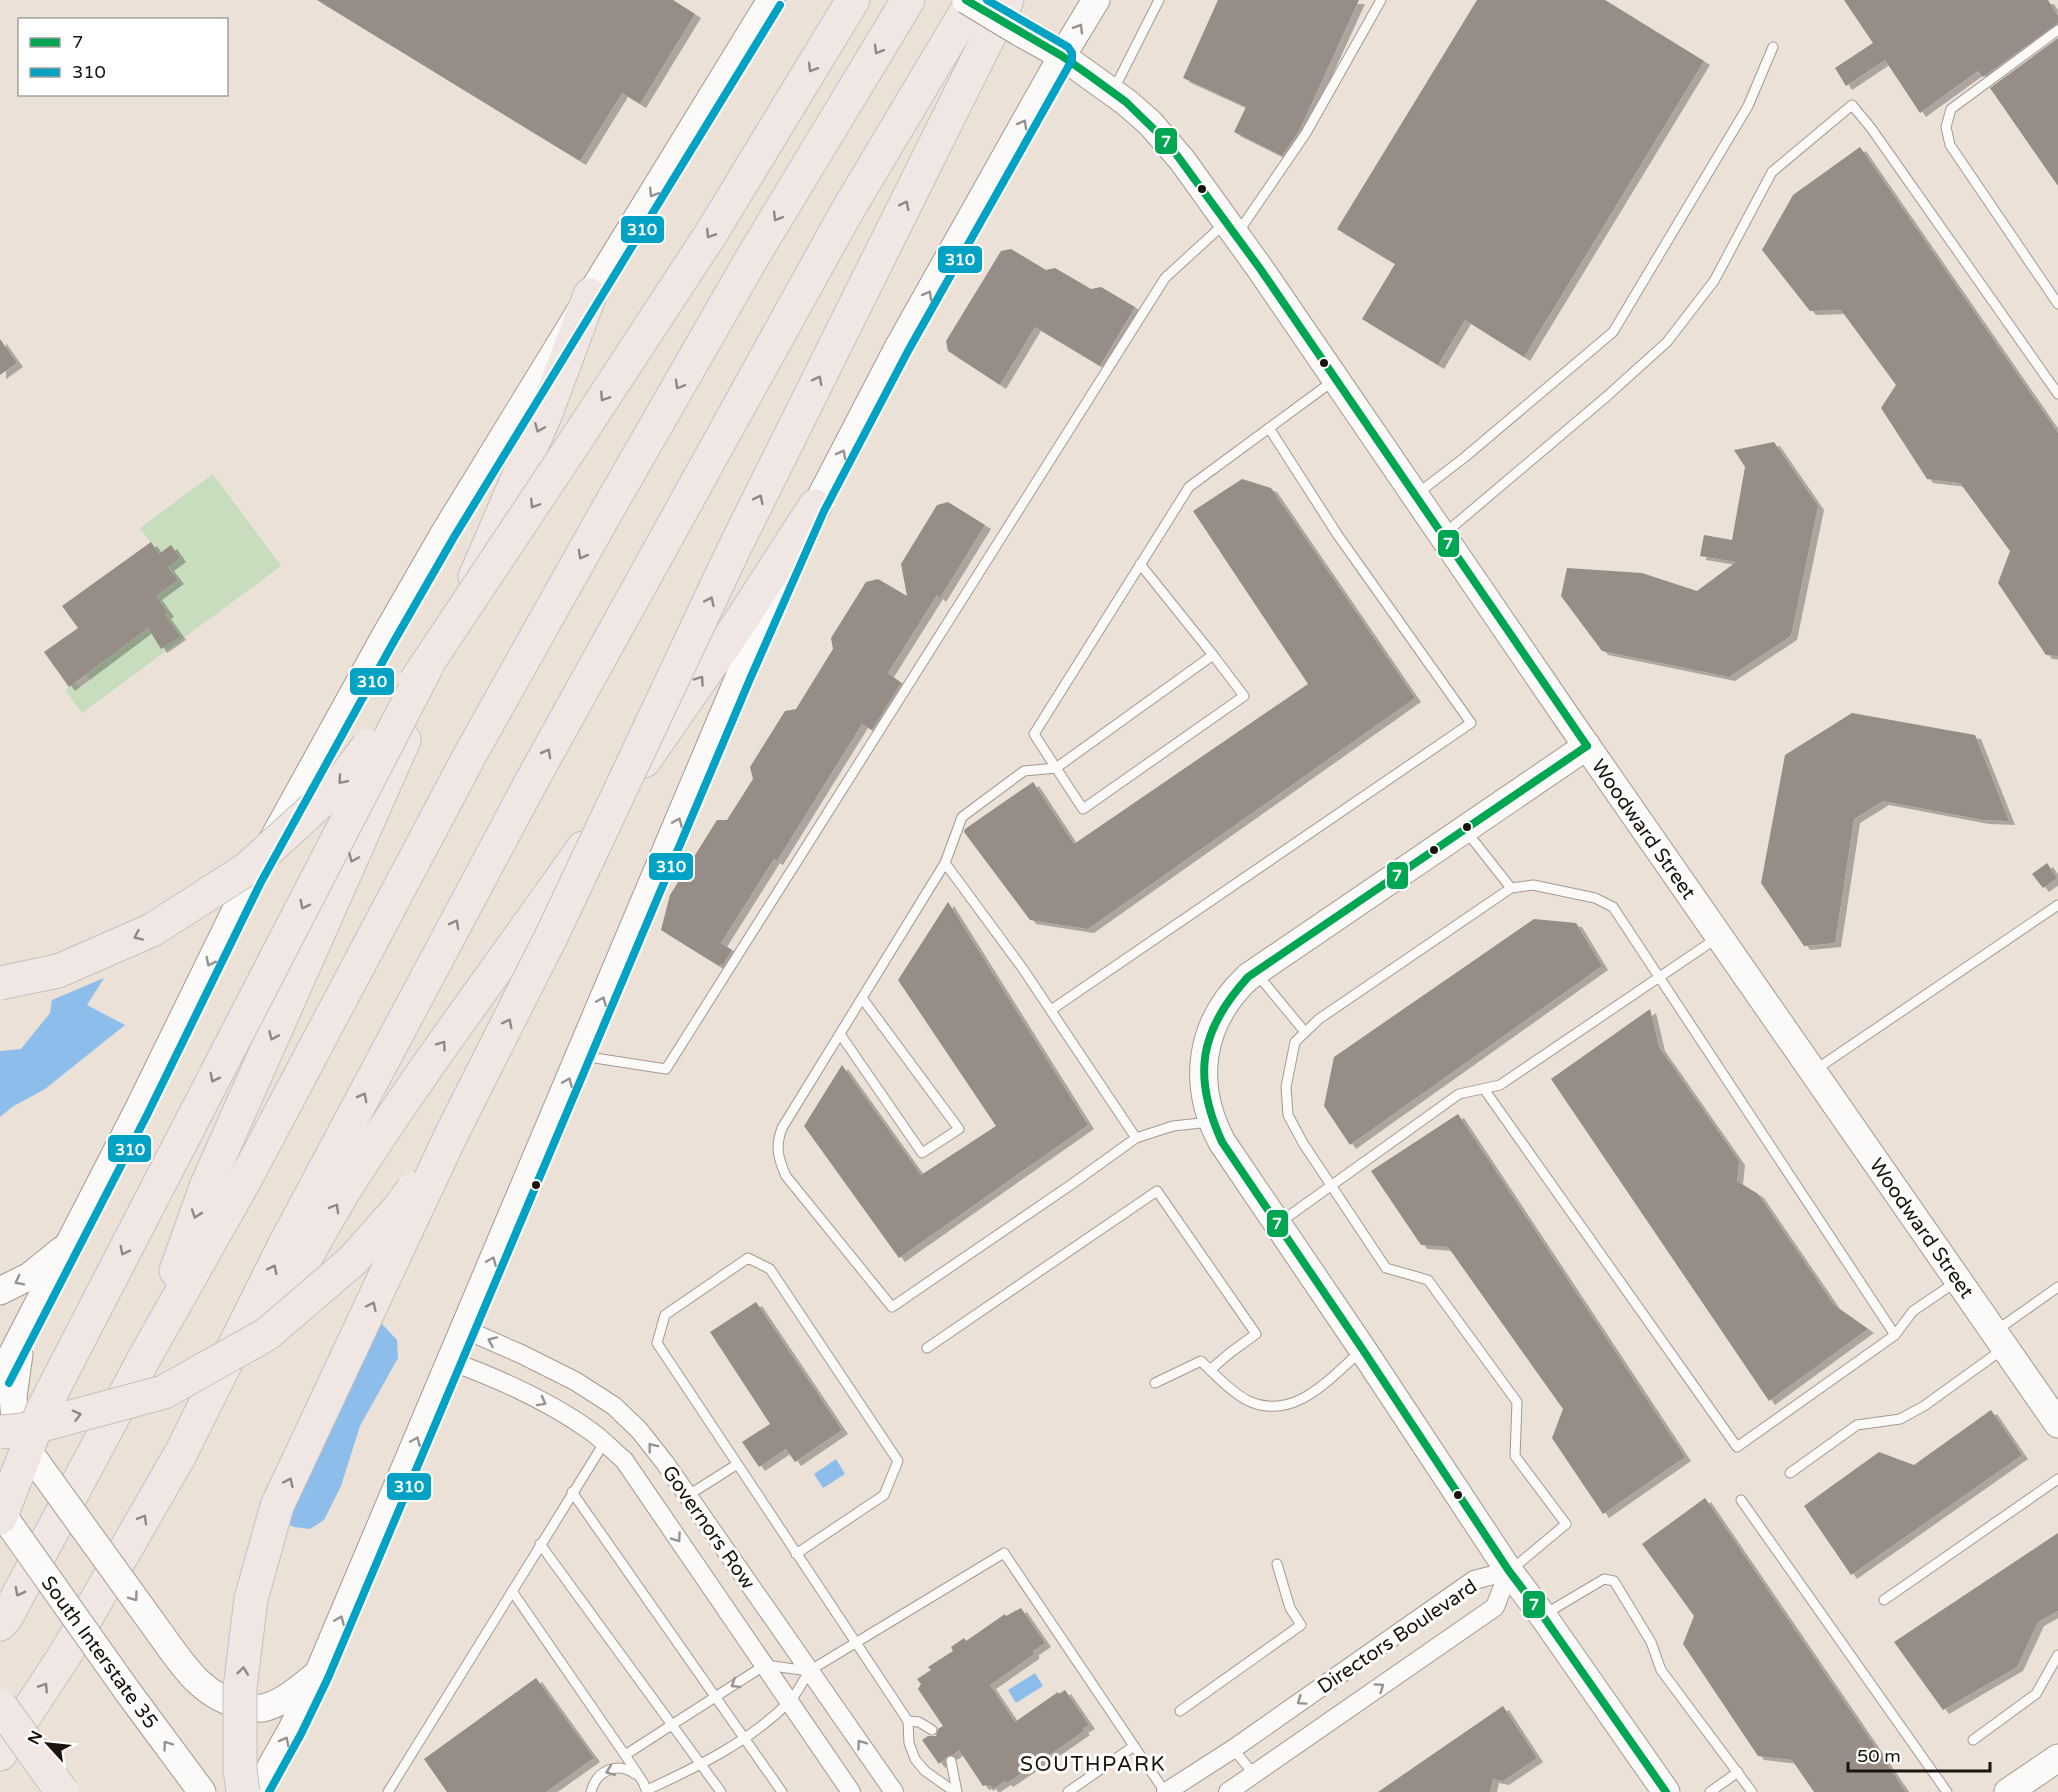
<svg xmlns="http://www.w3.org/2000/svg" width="2058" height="1792" font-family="'Varela Round',sans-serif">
<defs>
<filter id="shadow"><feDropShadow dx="6" dy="4" stdDeviation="0" flood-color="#0004"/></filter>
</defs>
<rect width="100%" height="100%" fill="#ebe1d6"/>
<polygon fill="#c7ddbd" points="213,474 281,566 82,713 65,690 75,683 80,688 90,680 86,674 168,613 156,596 178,579 140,528"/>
<g fill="#8cbdeb">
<polygon points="104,978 87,1005 125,1025 45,1089 12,1107 0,1117 0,1051 21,1049 50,1013 52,1000"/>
<polygon points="362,1319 382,1324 397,1340 398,1358 360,1426 341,1486 324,1520 310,1529 294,1527 280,1521"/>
<polygon points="836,1459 845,1474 823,1488 814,1474"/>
<polygon points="1035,1673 1043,1686 1016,1703 1008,1690"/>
</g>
<g fill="#958d86" filter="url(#shadow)">
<polygon points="317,0 673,0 695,14 640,104 622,93 580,161"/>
<polygon points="1218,0 1359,0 1299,131 1282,156 1234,132 1246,107 1183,78"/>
<polygon points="1477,0 1605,0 1704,61 1524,357 1465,320 1438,365 1362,319 1395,264 1337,229"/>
<polygon points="1844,0 2048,0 2058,16 2058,23 1983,77 1978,71 1920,113 1885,60 1846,86 1835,68 1873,43"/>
<polygon points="2058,38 2058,186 1990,88"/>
<polygon points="1860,147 2058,433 2058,656 2046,655 1998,583 2010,551 1960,483 1927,479 1881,408 1896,385 1841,310 1810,311 1762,250 1793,195"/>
<polygon points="1011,249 1046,270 1055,268 1091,289 1101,287 1135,307 1100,366 1035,327 1000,385 948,351 946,341 1001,251"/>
<polygon points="0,339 17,363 0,375"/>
<polygon points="1774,442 1818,506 1791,636 1729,677 1602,651 1561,596 1567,568 1642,573 1697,591 1736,562 1700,556 1704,535 1732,540 1745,467 1734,450"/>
<polygon points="1242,479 1271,488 1415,698 1088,929 1030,920 964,832 965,829 1033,782 1074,844 1308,684 1193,511"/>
<polygon points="948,502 985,525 940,598 937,595 888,673 901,683 872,730 862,724 777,861 774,859 721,943 732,950 723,965 721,964 719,966 661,930 670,895 717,820 727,820 753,779 750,767 785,711 796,709 833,649 831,638 866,582 878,579 907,596 901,564 937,505"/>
<polygon points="151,542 159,554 171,545 180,558 168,567 178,580 156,596 168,613 165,615 180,636 161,649 148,628 69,687 44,652 78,628 62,606"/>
<polygon points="1852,713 1975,735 2009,821 1983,820 1883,801 1854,819 1835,943 1804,946 1761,883 1785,755"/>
<polygon points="2047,863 2057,878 2043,888 2032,874"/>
<polygon points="948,902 1088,1125 899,1258 804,1126 842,1065 921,1175 996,1126 898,980"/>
<polygon points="1534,919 1576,923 1602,966 1350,1145 1324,1106 1334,1057"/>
<polygon points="1650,1009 1659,1047 1739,1161 1737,1181 1758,1194 1834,1305 1868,1329 1769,1401 1551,1079"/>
<polygon points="1458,1114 1685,1457 1603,1514 1552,1438 1563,1409 1448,1247 1421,1245 1371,1171"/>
<polygon points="756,1302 842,1430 795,1462 786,1449 759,1467 742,1442 770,1424 710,1332"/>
<polygon points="1991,1410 2022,1455 1851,1575 1804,1506 1879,1452 1914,1465"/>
<polygon points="1705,1498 1906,1792 1814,1792 1792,1760 1758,1756 1683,1644 1694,1616 1642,1544"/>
<polygon points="2058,1533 2058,1611 2038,1622 2017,1667 1943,1710 1894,1642"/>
<polygon points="1021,1608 1045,1643 1033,1651 1033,1655 990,1685 1015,1722 1058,1692 1059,1694 1065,1690 1089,1725 1082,1729 1084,1731 1061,1747 1007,1783 1005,1781 993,1789 990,1785 987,1787 986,1785 983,1786 959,1750 953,1755 947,1756 939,1764 922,1740 928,1736 936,1736 938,1729 943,1726 918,1689 921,1684 917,1679 931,1670 928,1667 953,1651 951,1647 964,1638 966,1641 1005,1614 1006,1616"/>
<polygon points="536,1678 594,1758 546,1792 447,1792 424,1759"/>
<polygon points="1503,1706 1537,1758 1503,1781 1493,1779 1490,1792 1378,1792"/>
</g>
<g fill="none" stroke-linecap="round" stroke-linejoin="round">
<defs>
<g id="lane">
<polyline points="2058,30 1951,109 1946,127 1950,145 2058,304"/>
<polyline points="1114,89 1159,0"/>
<polyline points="1237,234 1306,133 1381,0"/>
<polyline points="1417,494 1465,457 1613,332 1748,106 1773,47"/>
<polyline points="1444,534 1606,397 1667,342 1714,281 1772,172 1852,105 1871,128 2058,394"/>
<polyline points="1140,564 1213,655 1056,768 1034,734 1189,487 1333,381"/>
<polyline points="1466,831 1511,888"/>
<polyline points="945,863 962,817 1024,771 1056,768 1083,809 1244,696 1213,655"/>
<polyline points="1257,974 1305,1032"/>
<polyline points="1051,1010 1471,723 1337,534 1269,428"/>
<polyline points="840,1034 922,1153 959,1129 862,998"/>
<polyline points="582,1056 666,1069 1165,278 1225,223"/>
<polyline points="1815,1070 2058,905"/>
<polyline points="1484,1089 1737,1447 1895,1335 1613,907 1595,898 1533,885 1511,888 1319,1019 1295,1042 1286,1087 1288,1115 1303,1143 1386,1268 1428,1280 1517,1402 1515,1456 1566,1524 1511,1570"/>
<path d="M 1136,1138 L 1023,969 L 945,863 L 782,1128 C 775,1147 778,1158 786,1176 L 892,1307 L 1072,1184 L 1136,1138 L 1173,1126 L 1210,1122"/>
<polyline points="1279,1223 1459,1094 1500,1085 1717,938"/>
<polyline points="1997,1330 2058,1287"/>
<polyline points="1895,1335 1913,1311 1956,1282"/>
<polyline points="927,1348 1157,1191 1256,1334 1231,1352 1210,1370"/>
<path d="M 1155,1383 L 1201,1361 C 1213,1373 1235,1396 1251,1402 C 1296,1420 1330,1378 1361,1351"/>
<polyline points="1790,1473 1857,1425 1900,1419 1924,1406 2003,1349"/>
<polyline points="572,1492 782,1792"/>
<polyline points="687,1496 736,1465"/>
<polyline points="1741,1500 1947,1792"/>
<polyline points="540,1544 721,1792"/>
<polyline points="796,1554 884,1495 898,1461 770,1269 748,1258 665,1315 657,1343 908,1721 909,1743 915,1759 925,1771 955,1792"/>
<polyline points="512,1591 625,1755 643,1782 647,1792"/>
<polyline points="1884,1600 2058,1479"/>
<polyline points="1545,1614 1604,1579 1614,1581 1651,1642 1661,1670 1752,1792"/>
<polyline points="1180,1711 1301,1625 1290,1608 1277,1564"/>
<polyline points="908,1721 919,1722 932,1730"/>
<polyline points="1973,1740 2036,1694 2058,1655"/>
<polyline points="1233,1749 1254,1774"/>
<polyline points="625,1755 765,1665 809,1671"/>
<polyline points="951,1761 957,1792"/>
<polyline points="388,1792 604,1443"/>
<path d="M 591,1792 C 596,1771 617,1761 635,1774"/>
<path d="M 648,1792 L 647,1790 C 697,1767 749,1742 789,1702 C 797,1694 803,1681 809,1671 L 1004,1553 L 1165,1792"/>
<polyline points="1068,1792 1134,1746"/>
<polyline points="1710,1792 1738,1772"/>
</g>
<g id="street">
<polyline points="464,1329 521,1354 575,1381 614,1406 639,1430 665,1463 894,1792"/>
<path d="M 450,1361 C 500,1379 549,1401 592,1432 C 603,1440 613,1451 624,1460 L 851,1792"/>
<polyline points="1166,1792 1233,1749 1474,1580 1509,1571"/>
<polyline points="1228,1792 1495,1607 1509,1571"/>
</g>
<g id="secondary">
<polyline points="1019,32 1062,56 1126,102 1150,123 1182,160 1261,270 1570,722 2058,1424"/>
<polyline points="806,525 899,346 1062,56 1096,0"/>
<path d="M 1587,746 L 1248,977 C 1199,1023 1191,1084 1222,1142 L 1363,1350 L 1509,1571 L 1543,1616 L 1666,1792"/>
<polyline points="0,1291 30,1276 62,1250"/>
<polyline points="19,1354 13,1397 15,1419 26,1448"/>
<polyline points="0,1378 137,1112 252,877 384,638 445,532 771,0"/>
<path d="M 159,1632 C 182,1664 203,1699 245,1706 C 251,1707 258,1709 263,1708 C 283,1703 299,1689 315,1676"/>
<polyline points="128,1692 202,1792"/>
<polyline points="257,1792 292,1729 318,1674 740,675 786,571"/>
<polyline points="2008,1792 2058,1758"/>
</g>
<g id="highway">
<polyline points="578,437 712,232 853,0"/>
<polyline points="733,551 1007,0"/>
<polyline points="475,577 546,413 590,295"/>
<polyline points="644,761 738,625 815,506"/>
<polyline points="176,1271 206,1187 404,740"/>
<path d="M 275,1308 C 302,1268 323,1224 349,1183 C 422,1068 505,960 583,848"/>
<polyline points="0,1624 7,1616 146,1355 246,1178 471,753 604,516 752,258 908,0"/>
<polyline points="0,1754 66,1653 181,1453 283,1248 529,786 846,213 973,0"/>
</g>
</defs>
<use href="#lane" stroke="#a29a92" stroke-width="11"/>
<use href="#street" stroke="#a29a92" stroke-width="20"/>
<use href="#secondary" stroke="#a29a92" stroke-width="29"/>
<use href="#highway" stroke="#c6c1bc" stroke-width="35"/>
<use href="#lane" stroke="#fcfaf9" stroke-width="9"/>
<use href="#street" stroke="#fcfaf9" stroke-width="18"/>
<use href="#secondary" stroke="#fcfaf9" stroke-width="27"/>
<use href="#highway" stroke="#f0e6e3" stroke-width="33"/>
<defs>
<g id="secondary-bridge">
<polyline points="966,0 1019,32"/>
<polyline points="26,1448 159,1632"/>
<polyline points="0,1511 128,1692"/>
</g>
<g id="highway-bridge">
<polyline points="415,682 578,437"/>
<polyline points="0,983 58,971 152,930 247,869 340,784 368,746"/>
<polyline points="0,1432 23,1430 164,1392 267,1334 352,1261 400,1207 413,1189"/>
<polyline points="0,1518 43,1409 427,666"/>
<polyline points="0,1705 62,1792"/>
<polyline points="243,1792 240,1769 240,1688 251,1599 277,1506 453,1131 552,935 733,551"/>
</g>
</defs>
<use href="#secondary-bridge" stroke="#a29a92" stroke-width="29" stroke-linecap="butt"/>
<use href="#highway-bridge" stroke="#c6c1bc" stroke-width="35" stroke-linecap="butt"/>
<use href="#secondary-bridge" stroke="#fcfaf9" stroke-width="27"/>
<use href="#highway-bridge" stroke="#f0e6e3" stroke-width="33"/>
<defs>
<g id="bus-1">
<polyline points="966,0 1062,56 1089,75 1126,102 1168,143 1261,270 1587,746"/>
<path d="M 1587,746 L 1248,977 C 1199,1031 1192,1076 1222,1142 L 1363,1350 L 1509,1571 L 1543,1616 L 1666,1792"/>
</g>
<g id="bus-2">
<polyline points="9,1383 146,1117 261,882 393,643 454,537 780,5"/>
<polyline points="269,1792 301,1734 328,1678 750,679 824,511 908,351 1072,60 1072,53 1068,47 987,0"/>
</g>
</defs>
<use href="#bus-1" stroke="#fff" stroke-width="12"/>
<use href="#bus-2" stroke="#fff" stroke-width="12"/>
<use href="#bus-1" stroke="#00a651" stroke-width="8"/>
<use href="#bus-2" stroke="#01a2c4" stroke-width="8"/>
</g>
<defs><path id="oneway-chevron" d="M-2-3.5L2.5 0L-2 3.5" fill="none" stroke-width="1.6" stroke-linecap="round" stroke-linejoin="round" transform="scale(1.5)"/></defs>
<g stroke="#96928f">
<use href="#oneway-chevron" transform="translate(1079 28) rotate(-59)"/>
<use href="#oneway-chevron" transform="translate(1023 124) rotate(-61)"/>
<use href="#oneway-chevron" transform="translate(653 193) rotate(122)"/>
<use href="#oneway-chevron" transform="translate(928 295) rotate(-61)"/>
<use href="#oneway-chevron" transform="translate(842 454) rotate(-62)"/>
<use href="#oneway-chevron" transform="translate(678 822) rotate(-67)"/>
<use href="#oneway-chevron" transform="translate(210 962) rotate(117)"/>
<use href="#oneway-chevron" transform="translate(602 1001) rotate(-67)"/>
<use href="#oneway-chevron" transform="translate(568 1082) rotate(-67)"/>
<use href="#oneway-chevron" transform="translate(492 1261) rotate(-67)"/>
<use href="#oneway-chevron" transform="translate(19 1281) rotate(153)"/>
<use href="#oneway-chevron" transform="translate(492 1341) rotate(-156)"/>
<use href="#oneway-chevron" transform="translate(542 1402) rotate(29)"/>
<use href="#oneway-chevron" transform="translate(416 1441) rotate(-67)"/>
<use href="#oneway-chevron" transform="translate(652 1447) rotate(-128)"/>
<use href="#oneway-chevron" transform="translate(677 1538) rotate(55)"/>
<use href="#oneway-chevron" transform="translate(134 1597) rotate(54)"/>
<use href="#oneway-chevron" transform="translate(340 1620) rotate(-67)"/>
<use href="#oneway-chevron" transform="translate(735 1684) rotate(148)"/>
<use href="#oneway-chevron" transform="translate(1380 1687) rotate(-35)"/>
<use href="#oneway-chevron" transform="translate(1301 1701) rotate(145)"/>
<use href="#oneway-chevron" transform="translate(285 1741) rotate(-62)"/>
<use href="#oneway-chevron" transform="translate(861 1744) rotate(-125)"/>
<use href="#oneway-chevron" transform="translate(167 1745) rotate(-126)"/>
<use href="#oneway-chevron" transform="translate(610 1771) rotate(159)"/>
</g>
<g stroke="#908883">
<use href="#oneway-chevron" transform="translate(878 50) rotate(121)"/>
<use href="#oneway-chevron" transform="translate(812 68) rotate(121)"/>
<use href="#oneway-chevron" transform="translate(905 205) rotate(-63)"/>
<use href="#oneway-chevron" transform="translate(777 217) rotate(121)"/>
<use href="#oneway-chevron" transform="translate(710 234) rotate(123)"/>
<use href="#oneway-chevron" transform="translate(818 380) rotate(-63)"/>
<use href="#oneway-chevron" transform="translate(679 385) rotate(120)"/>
<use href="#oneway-chevron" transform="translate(604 397) rotate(123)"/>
<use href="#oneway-chevron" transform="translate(539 428) rotate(113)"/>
<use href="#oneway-chevron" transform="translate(759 499) rotate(-64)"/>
<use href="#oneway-chevron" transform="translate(534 504) rotate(123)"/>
<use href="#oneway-chevron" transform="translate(582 555) rotate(119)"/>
<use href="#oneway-chevron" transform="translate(710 601) rotate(-65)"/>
<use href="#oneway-chevron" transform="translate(700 680) rotate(-55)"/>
<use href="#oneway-chevron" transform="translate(547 753) rotate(-61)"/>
<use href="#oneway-chevron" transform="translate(342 780) rotate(130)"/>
<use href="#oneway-chevron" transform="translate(353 858) rotate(113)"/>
<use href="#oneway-chevron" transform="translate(304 905) rotate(117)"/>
<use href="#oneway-chevron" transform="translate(455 924) rotate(-62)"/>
<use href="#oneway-chevron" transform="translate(138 936) rotate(156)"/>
<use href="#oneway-chevron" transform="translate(508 1023) rotate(-63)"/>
<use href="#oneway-chevron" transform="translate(273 1036) rotate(114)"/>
<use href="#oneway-chevron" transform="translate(442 1045) rotate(-54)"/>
<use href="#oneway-chevron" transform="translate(214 1078) rotate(117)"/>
<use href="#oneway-chevron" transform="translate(363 1097) rotate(-62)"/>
<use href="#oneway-chevron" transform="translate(335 1208) rotate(-60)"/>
<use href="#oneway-chevron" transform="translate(196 1214) rotate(109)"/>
<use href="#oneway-chevron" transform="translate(124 1251) rotate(117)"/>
<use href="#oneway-chevron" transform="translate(273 1269) rotate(-63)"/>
<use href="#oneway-chevron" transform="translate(372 1306) rotate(-65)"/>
<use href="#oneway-chevron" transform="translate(77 1415) rotate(-15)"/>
<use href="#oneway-chevron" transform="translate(289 1482) rotate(-65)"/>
<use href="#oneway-chevron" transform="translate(143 1519) rotate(-60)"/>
<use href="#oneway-chevron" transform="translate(19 1592) rotate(118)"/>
<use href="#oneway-chevron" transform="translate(243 1671) rotate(-83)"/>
<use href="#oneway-chevron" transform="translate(44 1687) rotate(-57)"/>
</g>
<g fill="#1a140d" stroke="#fff" stroke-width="2">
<circle cx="1202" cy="189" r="5"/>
<circle cx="1324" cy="363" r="5"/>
<circle cx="1467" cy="827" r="5"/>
<circle cx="1434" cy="850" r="5"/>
<circle cx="536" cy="1185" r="5"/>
<circle cx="1458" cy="1495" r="5"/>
</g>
<g text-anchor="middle" stroke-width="6" stroke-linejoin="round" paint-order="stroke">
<g font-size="20" fill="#1a140d" stroke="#fff">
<text transform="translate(1644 829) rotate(55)" y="7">Woodward Street</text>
<text transform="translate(1922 1228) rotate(55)" y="7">Woodward Street</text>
<text transform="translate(709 1527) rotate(55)" y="7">Governors Row</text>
<text transform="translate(1397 1636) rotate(-34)" y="7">Directors Boulevard</text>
<text transform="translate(100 1652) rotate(54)" y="7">South Interstate 35</text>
</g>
<g font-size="21" letter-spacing="1.5" fill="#1a140d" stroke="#fff">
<text x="1093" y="1771">SOUTHPARK</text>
</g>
</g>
<g stroke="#fff" stroke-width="2">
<rect x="1154" y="127" width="24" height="28" rx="6" fill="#00a651"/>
<rect x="620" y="215" width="45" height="29" rx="6" fill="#01a2c4"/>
<rect x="937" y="245" width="46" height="29" rx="6" fill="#01a2c4"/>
<rect x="1437" y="529" width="23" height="29" rx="6" fill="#00a651"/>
<rect x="349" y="667" width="46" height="29" rx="6" fill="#01a2c4"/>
<rect x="648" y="852" width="46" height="29" rx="6" fill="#01a2c4"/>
<rect x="1386" y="861" width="23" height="29" rx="6" fill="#00a651"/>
<rect x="107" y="1134" width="45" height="29" rx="6" fill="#01a2c4"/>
<rect x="1266" y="1209" width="23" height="29" rx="6" fill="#00a651"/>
<rect x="386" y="1472" width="46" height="29" rx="6" fill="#01a2c4"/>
<rect x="1522" y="1590" width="24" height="29" rx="6" fill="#00a651"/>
</g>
<g font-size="16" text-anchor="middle" font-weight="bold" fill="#fff">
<text x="1166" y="147">7</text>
<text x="642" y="235">310</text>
<text x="960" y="265">310</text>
<text x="1448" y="549">7</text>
<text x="372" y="687">310</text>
<text x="671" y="872">310</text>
<text x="1397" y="881">7</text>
<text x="130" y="1155">310</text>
<text x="1277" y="1229">7</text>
<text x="409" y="1492">310</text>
<text x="1534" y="1610">7</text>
</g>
<rect x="18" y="18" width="210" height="78" fill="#ffffff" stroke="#a3a19e" stroke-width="1.5"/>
<rect x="30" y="38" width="30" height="9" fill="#00a651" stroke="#a3a19e" stroke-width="1.5"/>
<text x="72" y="48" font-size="18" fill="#1a140d">7</text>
<rect x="30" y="68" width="30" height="9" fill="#01a2c4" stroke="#a3a19e" stroke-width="1.5"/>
<text x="72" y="78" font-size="18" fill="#1a140d">310</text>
<g transform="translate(48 1744) rotate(297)" stroke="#ffffff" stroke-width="4.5" paint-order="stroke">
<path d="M0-4.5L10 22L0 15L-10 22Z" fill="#1a140d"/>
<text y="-9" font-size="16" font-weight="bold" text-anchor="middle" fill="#1a140d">N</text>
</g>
<path d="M1848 1762v9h142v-9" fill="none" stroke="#1a140d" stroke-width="3"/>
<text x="1857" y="1762" font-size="18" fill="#1a140d" stroke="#ffffff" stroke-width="4.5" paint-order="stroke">50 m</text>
</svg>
